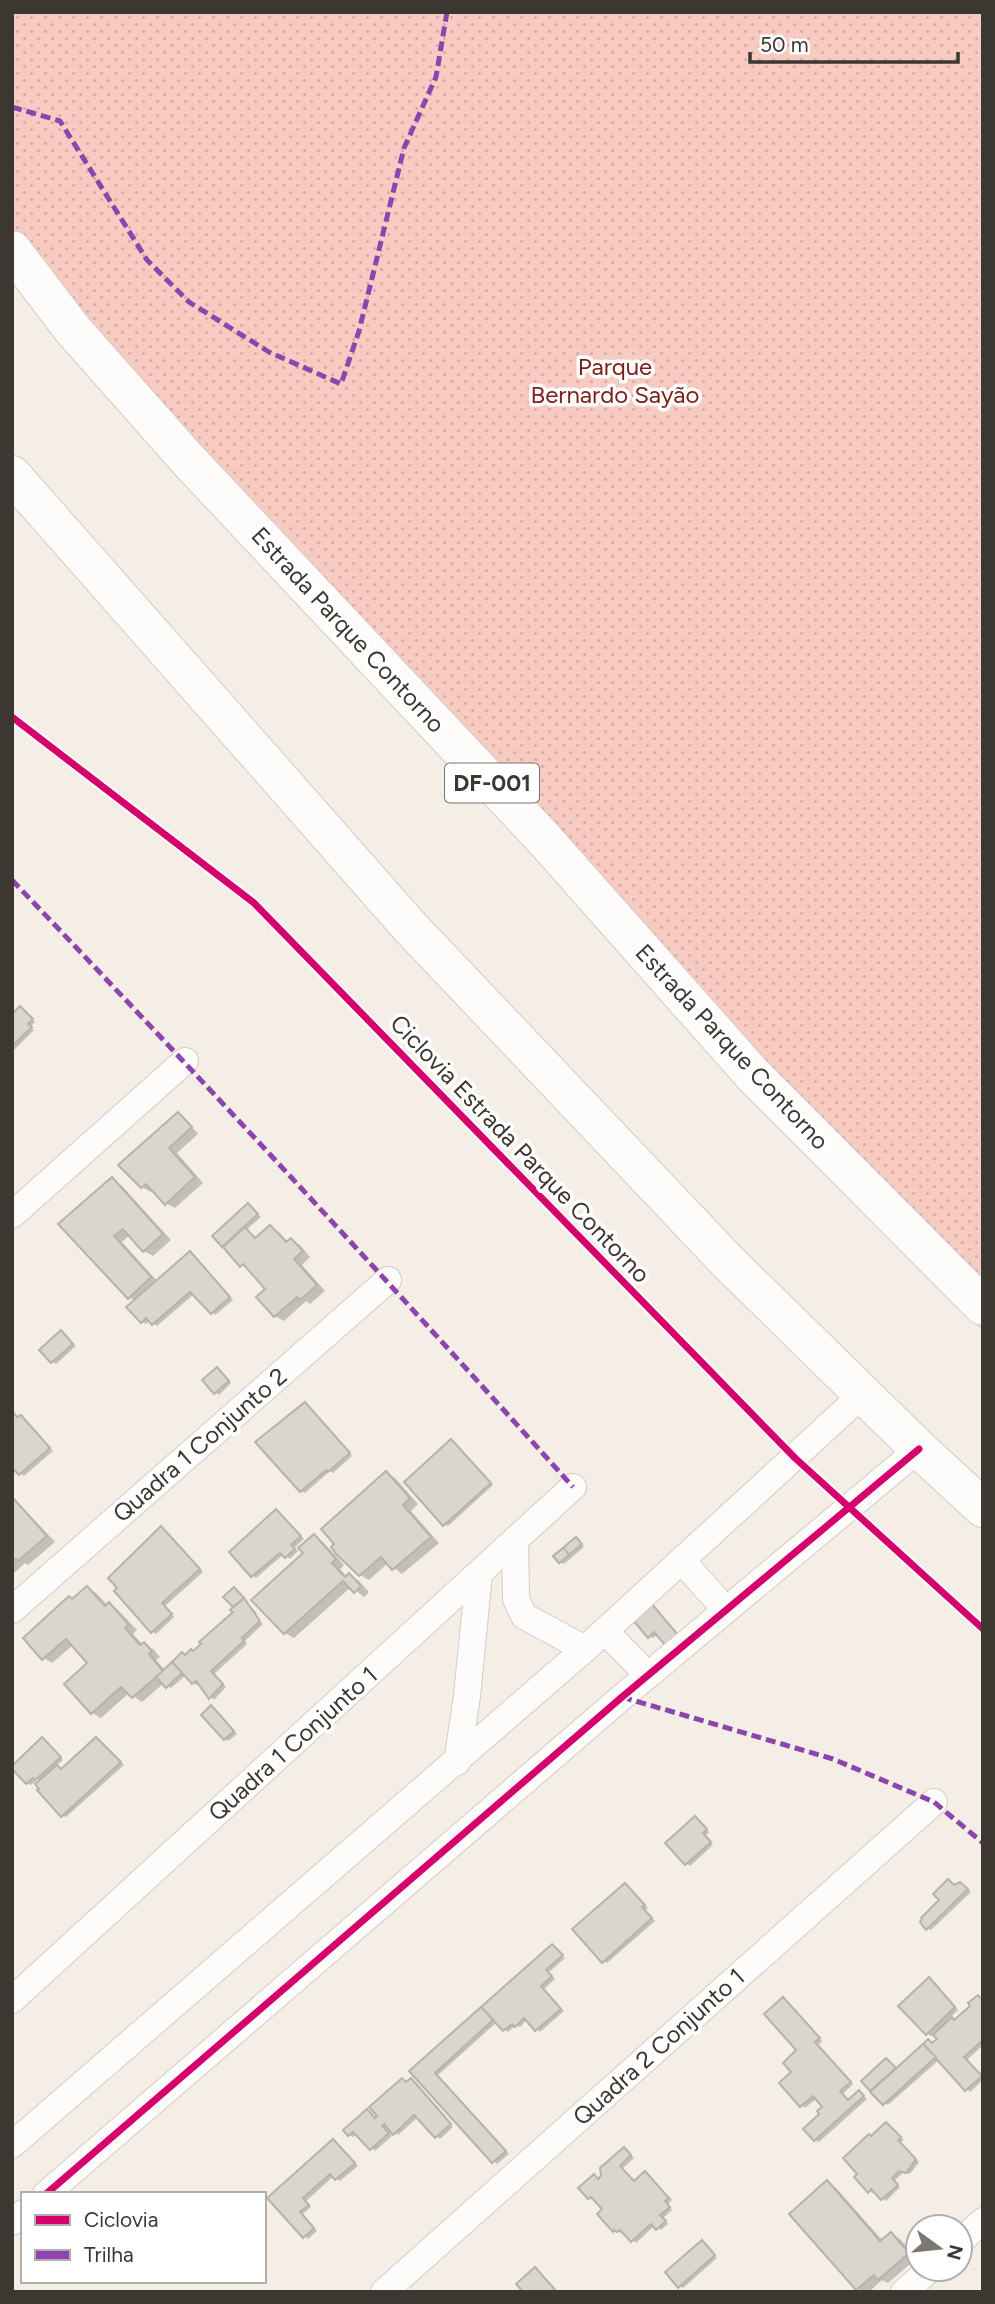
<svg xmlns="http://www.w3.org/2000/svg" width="995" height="2304" font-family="Figtree,sans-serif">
<defs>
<pattern id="park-dots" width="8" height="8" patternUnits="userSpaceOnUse" patternTransform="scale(1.75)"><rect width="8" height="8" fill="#f7cbc2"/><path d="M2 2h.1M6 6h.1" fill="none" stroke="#d5afa7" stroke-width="1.8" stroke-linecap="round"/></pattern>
</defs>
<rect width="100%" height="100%" fill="#f5eee6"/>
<polygon fill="url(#park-dots)" points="12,12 983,12 983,1330 955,1305 12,262"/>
<g fill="#0003">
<polygon points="24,1011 35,1022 30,1027 34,1030 14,1050 12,1049 12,1016"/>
<polygon points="177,1115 186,1120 198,1134 177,1153 203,1183 175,1208 166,1203 154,1190 151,1192 142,1187"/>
<polygon points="112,1180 121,1185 171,1240 153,1256 144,1251 130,1235 122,1242 158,1282 194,1256 233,1300 215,1315 194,1294 157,1326 150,1320 146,1324 142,1322 136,1301 129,1297 60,1224"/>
<polygon points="248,1205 261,1217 246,1230 257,1238 270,1227 279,1232 288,1242 291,1240 300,1245 310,1257 302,1265 325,1291 310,1304 306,1301 284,1321 275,1316 268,1289 223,1246"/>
<polygon points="61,1332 76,1346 56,1364 52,1362"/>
<polygon points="221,1372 231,1383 219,1395 215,1392"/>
<polygon points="309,1407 352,1456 333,1473 330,1471 305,1493 301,1491"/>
<polygon points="21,1417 53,1451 24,1476 12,1465"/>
<polygon points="451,1441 493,1485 448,1526 444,1524"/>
<polygon points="386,1473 395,1478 418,1504 411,1511 439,1543 402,1574 388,1563 369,1580 360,1575"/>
<polygon points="12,1496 55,1542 28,1565 25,1563 12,1575"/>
<polygon points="276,1511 304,1539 294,1548 298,1551 290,1559 284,1554 256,1578 252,1575"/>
<polygon points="161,1528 203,1572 165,1606 174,1617 156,1634 152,1631"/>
<polygon points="315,1537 323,1542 344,1565 340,1569 347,1577 349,1575 358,1580 369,1592 364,1597 351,1587 294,1638 285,1633 305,1553"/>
<polygon points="580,1542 584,1547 564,1564 560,1562"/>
<polygon points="87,1588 96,1593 108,1606 109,1605 118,1610 137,1630 133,1634 143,1645 153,1649 160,1657 156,1660 165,1670 194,1652 235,1612 235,1607 226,1597 234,1589 257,1613 254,1615 263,1624 245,1641 247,1644 214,1674 226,1687 214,1700 199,1683 197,1685 193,1683 186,1675 171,1688 164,1683 142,1702 129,1693 101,1718 92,1713 90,1663 73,1645 52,1663 44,1658 74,1600"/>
<polygon points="652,1606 655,1608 681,1638 658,1634 653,1638 649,1636"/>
<polygon points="215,1710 237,1734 228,1741 225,1739"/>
<polygon points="43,1739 63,1760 56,1766 62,1770 100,1741 124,1765 66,1817 62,1815 41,1781 38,1779 31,1785 27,1783"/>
<polygon points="699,1820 709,1832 705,1836 713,1845 690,1866 686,1863"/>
<polygon points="949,1881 955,1886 964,1886 971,1892 931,1930 927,1928"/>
<polygon points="626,1885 648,1908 645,1910 655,1921 607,1963 603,1961"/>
<polygon points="552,1946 565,1958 549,1972 555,1979 544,1989 564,2011 540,2032 527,2020 520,2027 516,2025 508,2032 497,2022 438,2075 509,2154 497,2164 411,2071"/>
<polygon points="933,1982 958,2010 950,2018 955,2021 983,2000 983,2045 967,2060 983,2077 983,2080 970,2092 940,2059 888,2105 875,2095 864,2081 887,2060 897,2070 939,2039 934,2034 931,2036 928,2034 901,2006"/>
<polygon points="783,1999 822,2041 818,2045 853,2084 843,2094 849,2101 859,2093 867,2099 819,2142 815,2140 824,2107 817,2098 805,2108 781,2083 794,2072 799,2051"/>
<polygon points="402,2080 408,2084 412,2080 415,2083 453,2127 440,2139 418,2117 398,2135 388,2126 385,2129 392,2136 375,2151 357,2133 353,2137 349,2135 367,2111 376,2119"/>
<polygon points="886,2124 904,2140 900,2143 919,2162 910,2174 904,2172 894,2181 900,2187 886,2201 875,2191 872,2193 869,2191 872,2137"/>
<polygon points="334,2141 358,2166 340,2181 334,2176 306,2201 311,2207 303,2214 317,2231 308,2239 269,2199"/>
<polygon points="628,2151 634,2158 622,2169 635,2183 645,2173 672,2200 668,2204 672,2210 663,2218 668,2224 661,2230 655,2225 636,2243 624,2232 622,2233 614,2230 605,2209 595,2198 593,2200 589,2198 599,2180"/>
<polygon points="827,2182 836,2188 883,2241 891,2234 900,2239 917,2258 888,2283 882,2280 869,2292 857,2289 791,2214"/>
<polygon points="706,2245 717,2258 683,2288 680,2286"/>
</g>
<g fill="#dad5ce" stroke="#b7b3ac" stroke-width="2">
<polygon points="20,1006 33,1019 28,1024 32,1027 12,1046 12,1014"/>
<polygon points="178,1112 192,1127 169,1148 195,1177 165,1205 146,1184 141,1188 118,1165"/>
<polygon points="112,1177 163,1234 143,1252 123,1229 114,1236 151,1277 128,1299 58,1224"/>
<polygon points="248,1203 258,1214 222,1247 212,1236"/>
<polygon points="270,1225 286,1242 291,1238 303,1251 294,1259 317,1285 300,1300 297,1297 274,1317 256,1297 265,1289 243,1264 240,1267 223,1247 245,1227 255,1238"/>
<polygon points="190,1251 230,1297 211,1314 190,1292 152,1325 146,1318 141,1323 126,1307"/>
<polygon points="61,1330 73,1344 51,1363 39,1350"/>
<polygon points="217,1367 229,1381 214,1394 202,1380"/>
<polygon points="305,1402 350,1453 328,1472 326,1470 300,1492 255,1442"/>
<polygon points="14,1413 17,1417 21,1415 50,1448 19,1475 12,1468 12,1415"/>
<polygon points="451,1439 491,1483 443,1526 404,1482"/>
<polygon points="386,1471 410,1498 403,1505 431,1537 392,1570 381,1557 359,1576 336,1554 331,1547 334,1544 321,1529"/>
<polygon points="12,1497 47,1536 18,1561 16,1559 12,1563"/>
<polygon points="276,1509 301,1536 291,1545 295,1549 285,1558 280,1553 251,1577 229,1552"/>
<polygon points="161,1526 200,1569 162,1603 172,1614 151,1633 114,1591 117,1588 108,1578"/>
<polygon points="314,1534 336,1559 332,1563 345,1577 349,1573 361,1586 354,1593 343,1581 284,1634 251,1600 303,1553 298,1548"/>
<polygon points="576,1537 582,1544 559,1563 553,1556"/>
<polygon points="564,1548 569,1555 559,1563 553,1556"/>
<polygon points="87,1586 105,1606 109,1602 129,1625 125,1628 140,1645 144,1642 152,1651 149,1654 163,1671 132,1698 121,1687 91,1714 64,1684 87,1663 66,1639 42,1660 23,1638 69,1596 72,1599"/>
<polygon points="234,1587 244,1598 233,1607 223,1597"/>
<polygon points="244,1598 260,1621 242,1638 244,1641 211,1671 223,1684 209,1699 196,1681 192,1684 172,1662 182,1652 185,1655 191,1649 193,1651 201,1644 199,1642 233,1612 230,1610"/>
<polygon points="651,1603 678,1635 666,1646 654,1632 648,1638 632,1619"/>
<polygon points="172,1662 182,1673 166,1688 156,1677"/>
<polygon points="211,1705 234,1731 224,1740 201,1715"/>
<polygon points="42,1737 61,1757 35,1780 33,1778 26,1784 12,1769 12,1766"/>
<polygon points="96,1737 121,1762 61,1817 37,1790 39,1789 35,1784 57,1765 61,1769"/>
<polygon points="695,1816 707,1829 703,1833 711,1842 685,1865 665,1843"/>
<polygon points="948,1879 954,1885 960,1882 968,1889 926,1930 920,1922 922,1919 921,1918 939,1900 933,1894"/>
<polygon points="625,1883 645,1905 642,1907 652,1918 602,1963 572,1929"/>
<polygon points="552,1944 563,1955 546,1970 552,1976 541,1986 561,2009 535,2031 524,2018 515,2027 512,2024 503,2031 481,2007"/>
<polygon points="929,1977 955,2007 926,2035 898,2006"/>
<polygon points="978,1995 983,2000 983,2040 964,2057 982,2076 965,2091 923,2044 928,2039 932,2043 937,2039 933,2035 952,2017 954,2020 970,2006 968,2003"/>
<polygon points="783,1997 820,2038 815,2042 851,2082 840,2091 848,2100 859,2090 864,2096 814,2141 803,2129 819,2114 817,2111 822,2107 813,2096 800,2107 779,2083 791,2072 783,2063 796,2050 764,2014"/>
<polygon points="481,2007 493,2020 435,2073 506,2151 492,2163 409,2071"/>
<polygon points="923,2044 936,2057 883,2105 870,2092"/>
<polygon points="886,2058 896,2068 870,2091 861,2081"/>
<polygon points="402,2078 406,2082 411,2078 451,2124 435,2138 414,2115 393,2135 384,2124 382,2126 389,2133 370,2150 353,2132 348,2136 343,2130 367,2109 375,2118 377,2116 369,2107"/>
<polygon points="886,2122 901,2137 898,2140 916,2159 906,2173 899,2171 892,2178 898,2185 881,2200 871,2189 868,2193 854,2177 857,2174 843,2158 869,2134 871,2136"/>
<polygon points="333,2139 355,2163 335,2180 330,2174 303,2198 309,2205 300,2212 314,2228 303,2238 267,2198"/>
<polygon points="624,2147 631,2155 620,2166 634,2181 645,2171 669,2198 665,2201 670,2207 660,2215 666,2221 656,2230 651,2224 631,2242 620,2230 617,2232 614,2230 613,2232 597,2214 602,2209 591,2197 588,2199 578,2188 594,2174 598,2179 601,2176 600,2168"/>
<polygon points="827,2180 880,2241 891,2232 909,2253 878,2280 874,2275 856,2290 789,2214"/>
<polygon points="702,2240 715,2255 678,2288 665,2272"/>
<polygon points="535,2267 557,2292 523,2292 516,2284"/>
</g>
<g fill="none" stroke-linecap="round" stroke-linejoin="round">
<defs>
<g id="minor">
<polyline points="12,1215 185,1061"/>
<polyline points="515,1540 516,1599 524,1616 585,1649"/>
<polyline points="683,1562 726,1610"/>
<polyline points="12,1610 388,1280"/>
<polyline points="605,1631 648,1675"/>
<polyline points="457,1762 467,1696 479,1574"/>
<polyline points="12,2000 573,1487"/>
<polyline points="12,2145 585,1649 863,1394"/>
<polyline points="46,2194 622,1697 919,1449"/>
<polyline points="12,2222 23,2213"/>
<polyline points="960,2241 983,2221"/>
<polyline points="384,2292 934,1802"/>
<polyline points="904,2292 930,2269"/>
</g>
<g id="primary">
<polyline points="12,250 73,330 189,461 544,839 753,1075 983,1306"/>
<polyline points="12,475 410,927 729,1263 919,1449 983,1508"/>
</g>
</defs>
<use href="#minor" stroke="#d2ccc6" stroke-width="28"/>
<use href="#primary" stroke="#d2ccc6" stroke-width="40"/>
<use href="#minor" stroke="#fefcfb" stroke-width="26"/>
<use href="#primary" stroke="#fefcfb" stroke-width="38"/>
<g stroke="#8e44ad" stroke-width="5" stroke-dasharray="10 5" stroke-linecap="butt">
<polyline points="12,107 60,121 147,260 189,302 269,352 341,384 359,331 404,148 436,77 447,12"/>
<path d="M 12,880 C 203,1080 389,1282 573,1487"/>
<polyline points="622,1697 833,1759 934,1802 983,1843"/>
</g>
<defs>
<g id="cycleway">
<polyline points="12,717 254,903 795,1458 983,1629"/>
<polyline points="46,2194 622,1697 919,1449"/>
</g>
</defs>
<use href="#cycleway" stroke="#fff" stroke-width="11"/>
<use href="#cycleway" stroke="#d6006c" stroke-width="7"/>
</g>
<g text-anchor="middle" stroke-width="7" stroke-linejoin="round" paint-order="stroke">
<rect fill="#fff" stroke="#76736f" stroke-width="2" x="445" y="763.5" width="94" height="39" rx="5"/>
<g font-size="23" font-weight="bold" fill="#3c3731">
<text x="492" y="791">DF-001</text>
</g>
<g font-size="24" fill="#7d221b" stroke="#fff">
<text x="615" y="375">Parque<tspan x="615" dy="28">Bernardo Sayão</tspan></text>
</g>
<g font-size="24" fill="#3c3731" stroke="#fff">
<text transform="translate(348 630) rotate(47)" y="8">Estrada Parque Contorno</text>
<text transform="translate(732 1047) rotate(47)" y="8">Estrada Parque Contorno</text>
<text transform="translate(520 1149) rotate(46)" y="8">Ciclovia Estrada Parque Contorno</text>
<text transform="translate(200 1445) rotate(-41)" y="8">Quadra 1 Conjunto 2</text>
<text transform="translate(293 1744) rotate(-42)" y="8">Quadra 1 Conjunto 1</text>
<text transform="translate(659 2047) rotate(-42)" y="8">Quadra 2 Conjunto 1</text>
</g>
</g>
<rect width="995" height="2304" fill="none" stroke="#3c3731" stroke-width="28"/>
<rect x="21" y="2192" width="245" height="91" fill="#ffffff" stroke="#b1afad" stroke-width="2"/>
<rect x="35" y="2215" width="35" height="10" fill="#d6006c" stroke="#b1afad" stroke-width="2"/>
<text x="84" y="2227" font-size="21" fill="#3c3731">Ciclovia</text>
<rect x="35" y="2250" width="35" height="10" fill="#8e44ad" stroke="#b1afad" stroke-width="2"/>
<text x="84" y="2262" font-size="21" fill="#3c3731">Trilha</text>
<g transform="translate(939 2248) rotate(105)"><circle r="33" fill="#ffffff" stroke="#b1afad" stroke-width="2"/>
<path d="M0-5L12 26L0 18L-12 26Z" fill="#7d7770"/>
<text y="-10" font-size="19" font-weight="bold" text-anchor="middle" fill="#3c3731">N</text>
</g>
<path d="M750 52v10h208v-10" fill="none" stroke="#3c3731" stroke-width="3.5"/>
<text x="760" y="52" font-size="21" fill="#3c3731" stroke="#ffffff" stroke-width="5" paint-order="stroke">50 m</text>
</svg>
